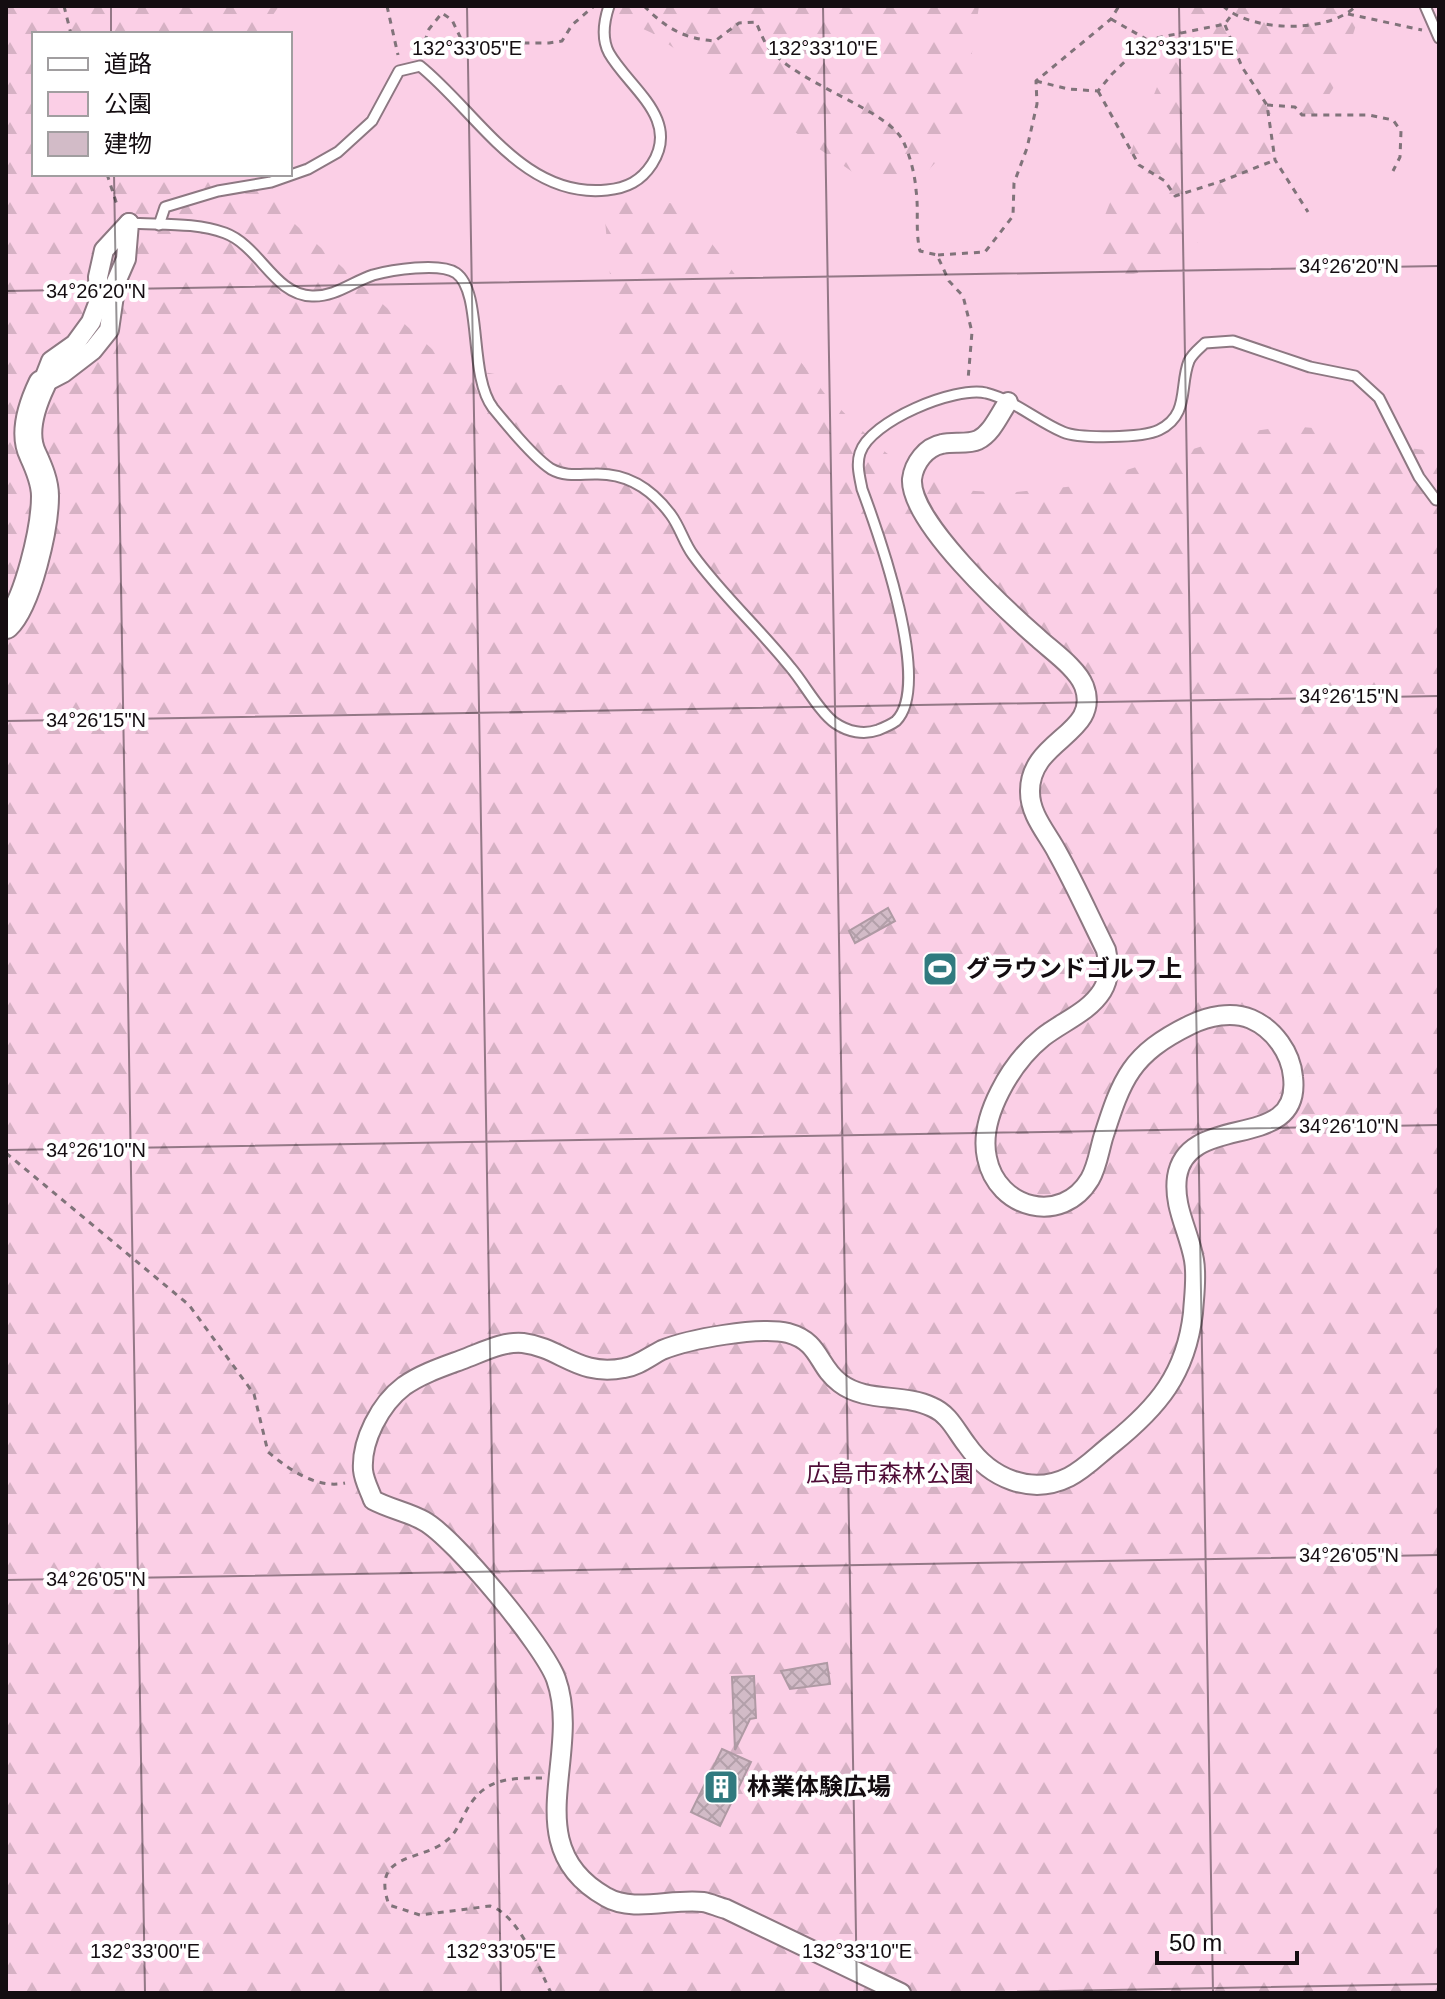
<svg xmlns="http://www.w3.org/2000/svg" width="1445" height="1999" font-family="Arial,'Noto Sans JP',sans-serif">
<defs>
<pattern id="forest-firs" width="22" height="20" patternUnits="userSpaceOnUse" patternTransform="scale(2)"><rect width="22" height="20" fill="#fbcfe6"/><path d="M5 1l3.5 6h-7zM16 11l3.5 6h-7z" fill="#d6b1c4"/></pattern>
<pattern id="building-cross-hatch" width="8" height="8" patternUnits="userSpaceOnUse" patternTransform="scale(2)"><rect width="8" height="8" fill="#d2bbc7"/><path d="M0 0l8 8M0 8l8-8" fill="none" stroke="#b3a0aa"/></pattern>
</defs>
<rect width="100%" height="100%" fill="#feebf5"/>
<path fill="#fbcfe6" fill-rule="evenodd" d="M 6,6 L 1439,6 L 1439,1993 L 38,223 ZM 34,34 L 290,34 L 290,174 L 34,174 Z"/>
<g fill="url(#forest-firs)">
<polygon points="6,6 279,6 260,34 34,34 34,174 263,174 286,216 432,349 479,371 555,386 619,374 603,198 682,204 825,394 879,447 913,474 960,490 1007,493 1076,486 1247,432 1289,426 1326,429 1387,445 1439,452 1439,1993 6,1993"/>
<polygon points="592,6 979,6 963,113 946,151 924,175 901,181 854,173 652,33"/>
<polygon points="1190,6 1362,6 1339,79 1291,155 1197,243 1138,273 1110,279 1095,271 1094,242"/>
</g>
<g fill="url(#building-cross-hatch)" stroke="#af9aa4" stroke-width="2">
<polygon points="888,908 895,921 855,943 849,931"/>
<polygon points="827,1663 830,1684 790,1689 781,1671"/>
<polygon points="754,1676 756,1718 750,1719 735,1750 732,1677"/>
<polygon points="722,1749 751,1762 720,1826 691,1812"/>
</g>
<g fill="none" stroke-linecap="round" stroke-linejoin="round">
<defs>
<g id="lane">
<polyline points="1425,6 1439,38"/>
<path d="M 129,223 C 160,225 196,222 225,233 C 260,246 274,295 312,296 C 335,297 352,282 373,275 C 391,270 440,262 456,273 C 483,292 468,375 493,408 C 506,424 534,458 551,469 C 565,477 580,474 595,474 C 628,473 652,489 671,515 C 680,527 684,543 693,555 C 722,595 760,629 791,668 C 804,683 820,713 835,723 C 848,732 864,735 878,730 C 883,728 892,724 896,721 C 933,685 878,532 862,489 C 860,478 856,465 860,453 C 870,421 955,386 986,393 C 1014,400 1037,421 1063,432 C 1079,439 1143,438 1159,430 C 1190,415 1179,386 1189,361 C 1192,354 1200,348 1205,343 L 1233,341 L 1310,367 L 1355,376 L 1379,398 L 1419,477 L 1436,500 L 1439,500"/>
<path d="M 159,225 L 165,207 L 218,191 L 271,182 L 308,169 L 338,152 L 372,121 L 399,71 L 420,66 C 477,112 523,199 607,190 C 627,188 641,181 652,164 C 681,119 629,88 609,53 C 601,38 604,21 609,6"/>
</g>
<g id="street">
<polyline points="42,384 63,373 93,350 109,330 116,282 126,259 129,223"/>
<polyline points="42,384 51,361 75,344 91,322 99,301 98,277 104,250 129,223"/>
<path d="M 901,1993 L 726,1909 C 718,1907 710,1903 703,1902 C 673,1898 633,1913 606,1897 C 515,1846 583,1755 556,1679 C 544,1646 455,1538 424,1521 C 408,1512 390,1509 373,1500 C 370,1491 364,1481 363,1470 C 361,1441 380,1404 404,1386 C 421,1374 442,1367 461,1360 C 481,1353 502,1341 523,1343 C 562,1348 578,1377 624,1368 C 638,1366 650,1356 662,1350 C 689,1339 760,1326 788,1333 C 821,1342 817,1366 840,1383 C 866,1403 903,1393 932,1407 C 949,1414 956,1431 967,1445 C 990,1478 1031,1496 1069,1477 C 1085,1469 1098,1455 1112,1444 C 1158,1407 1186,1374 1193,1313 C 1194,1296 1197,1277 1194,1260 C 1189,1231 1173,1207 1177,1177 C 1187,1110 1302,1154 1293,1077 C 1291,1053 1274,1029 1251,1019 C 1232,1011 1208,1016 1190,1025 C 1131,1054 1122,1078 1103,1138 C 1099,1152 1097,1167 1090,1179 C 1062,1226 997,1209 987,1158 C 978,1117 1012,1062 1043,1037 C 1062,1022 1089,1012 1102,991 C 1110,978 1109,965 1106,950 C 1090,918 1075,884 1057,852 C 1047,833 1030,815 1030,792 C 1029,739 1102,734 1084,686 C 1077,668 1052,651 1038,638 C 1006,610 909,521 912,479 C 914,463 926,447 942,444 C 953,441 967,445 978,440 C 992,433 999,415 1008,402"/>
</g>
<path id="secondary" d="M 6,625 C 28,604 45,527 45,496 C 45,482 39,468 33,455 C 22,433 32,405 42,384"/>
</defs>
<use href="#lane" stroke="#8d7882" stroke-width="13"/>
<use href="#street" stroke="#8d7882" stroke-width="22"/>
<use href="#secondary" stroke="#8d7882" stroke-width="30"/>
<g stroke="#80737a" stroke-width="3" stroke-dasharray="6 6" stroke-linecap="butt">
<polyline points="64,6 71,34"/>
<polyline points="387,6 398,55"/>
<path d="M 644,6 C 666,28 684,39 715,41 L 739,23 L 756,22 C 759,29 762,37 766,44 C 791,83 891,109 904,143 C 910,156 915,175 916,190 C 919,211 915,230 920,251 L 937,255 L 949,281 L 963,296 L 972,332 L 968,380"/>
<path d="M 1223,6 C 1251,32 1328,34 1356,6"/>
<polyline points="1348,14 1422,30"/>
<polyline points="1111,19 1146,39"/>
<polyline points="1225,25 1242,67 1267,105 1275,160 1308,212"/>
<polyline points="421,53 429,29 442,13 452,20 463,43 549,43 562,41 572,25 594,6"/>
<polyline points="1036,81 1068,89 1098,91 1112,74 1147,40 1225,24 1233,13"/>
<polyline points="1098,91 1139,165 1165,181 1175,196 1222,181 1275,160"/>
<polyline points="1267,105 1295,107 1302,115 1369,115 1393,120 1401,131 1400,157 1393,171"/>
<polyline points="107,174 118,208"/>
<polyline points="938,255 985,252 1013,216 1014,183 1027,148 1037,104 1036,81 1111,19 1119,6"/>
<path d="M 6,1153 L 189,1305 L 254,1394 L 268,1452 C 290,1470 316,1489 345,1483"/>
<path d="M 542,1778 C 504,1778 482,1779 464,1815 C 459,1824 455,1835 446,1841 C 421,1862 370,1852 389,1905 L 420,1915 L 490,1906 C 518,1914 539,1968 551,1993"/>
</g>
<use href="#lane" stroke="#fff" stroke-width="9"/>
<use href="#street" stroke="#fff" stroke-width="18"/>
<use href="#secondary" stroke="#fff" stroke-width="26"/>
</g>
<path fill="none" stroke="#140d11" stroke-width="2" stroke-opacity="0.45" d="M 111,6 L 111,34M 467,6 L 501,1993M 823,6 L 857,1993M 1179,6 L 1213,1993M 114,174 L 145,1993M 6,291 L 1439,266M 6,721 L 1439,696M 6,1150 L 1439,1125M 6,1580 L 1439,1555M 949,1993 L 1439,1984"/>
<defs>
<symbol id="stadium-square" viewBox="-11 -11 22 22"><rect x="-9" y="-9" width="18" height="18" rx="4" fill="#317a7f" stroke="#fff"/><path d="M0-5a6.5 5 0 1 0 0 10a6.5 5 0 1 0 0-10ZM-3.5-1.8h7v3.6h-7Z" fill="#fff"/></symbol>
<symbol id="building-square" viewBox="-11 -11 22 22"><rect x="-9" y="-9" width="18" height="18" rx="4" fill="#317a7f" stroke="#fff"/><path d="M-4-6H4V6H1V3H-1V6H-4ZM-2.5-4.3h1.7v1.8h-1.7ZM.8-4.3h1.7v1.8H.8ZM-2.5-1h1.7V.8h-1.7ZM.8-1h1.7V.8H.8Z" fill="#fff"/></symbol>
</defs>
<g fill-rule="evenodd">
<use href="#stadium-square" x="920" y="949" width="40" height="40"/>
<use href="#building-square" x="701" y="1767" width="40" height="40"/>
</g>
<g text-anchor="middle" stroke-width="8" stroke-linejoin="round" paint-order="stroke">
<g font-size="24" font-weight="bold" fill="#140d11" stroke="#fff" text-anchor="start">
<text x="966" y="977">グラウンドゴルフ上</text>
<text x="747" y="1795">林業体験広場</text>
</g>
<g font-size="24" fill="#4f0d37" stroke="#fff">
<text x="890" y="1482">広島市森林公園</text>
</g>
</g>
<g font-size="20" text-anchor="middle" fill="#140d11" stroke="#fff" stroke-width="8" stroke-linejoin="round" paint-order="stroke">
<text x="467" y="55">132°33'05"E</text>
<text x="823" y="55">132°33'10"E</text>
<text x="1179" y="55">132°33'15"E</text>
<text x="1349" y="273">34°26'20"N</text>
<text x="96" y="298">34°26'20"N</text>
<text x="1349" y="703">34°26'15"N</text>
<text x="96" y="727">34°26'15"N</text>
<text x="1349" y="1133">34°26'10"N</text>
<text x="96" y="1157">34°26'10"N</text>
<text x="1349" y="1562">34°26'05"N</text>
<text x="96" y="1586">34°26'05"N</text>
<text x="145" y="1958">132°33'00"E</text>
<text x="501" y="1958">132°33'05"E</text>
<text x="857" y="1958">132°33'10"E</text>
</g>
<rect width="1445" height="1999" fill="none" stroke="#140d11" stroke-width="16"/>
<rect x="32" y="32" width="260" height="144" fill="#ffffff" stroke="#a19ea0" stroke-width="2"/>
<rect x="48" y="58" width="40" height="12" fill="#ffffff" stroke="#a19ea0" stroke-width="2"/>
<text x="104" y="72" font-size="24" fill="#140d11">道路</text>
<rect x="48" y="92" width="40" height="24" fill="#fbcfe6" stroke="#a19ea0" stroke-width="2"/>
<text x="104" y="112" font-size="24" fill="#140d11">公園</text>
<rect x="48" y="132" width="40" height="24" fill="#d2bbc7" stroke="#a19ea0" stroke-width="2"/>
<text x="104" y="152" font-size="24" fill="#140d11">建物</text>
<path d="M1157 1951v12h140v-12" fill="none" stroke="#140d11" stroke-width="4"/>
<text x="1169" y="1951" font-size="24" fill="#140d11" stroke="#ffffff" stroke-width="6" paint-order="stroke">50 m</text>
</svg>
